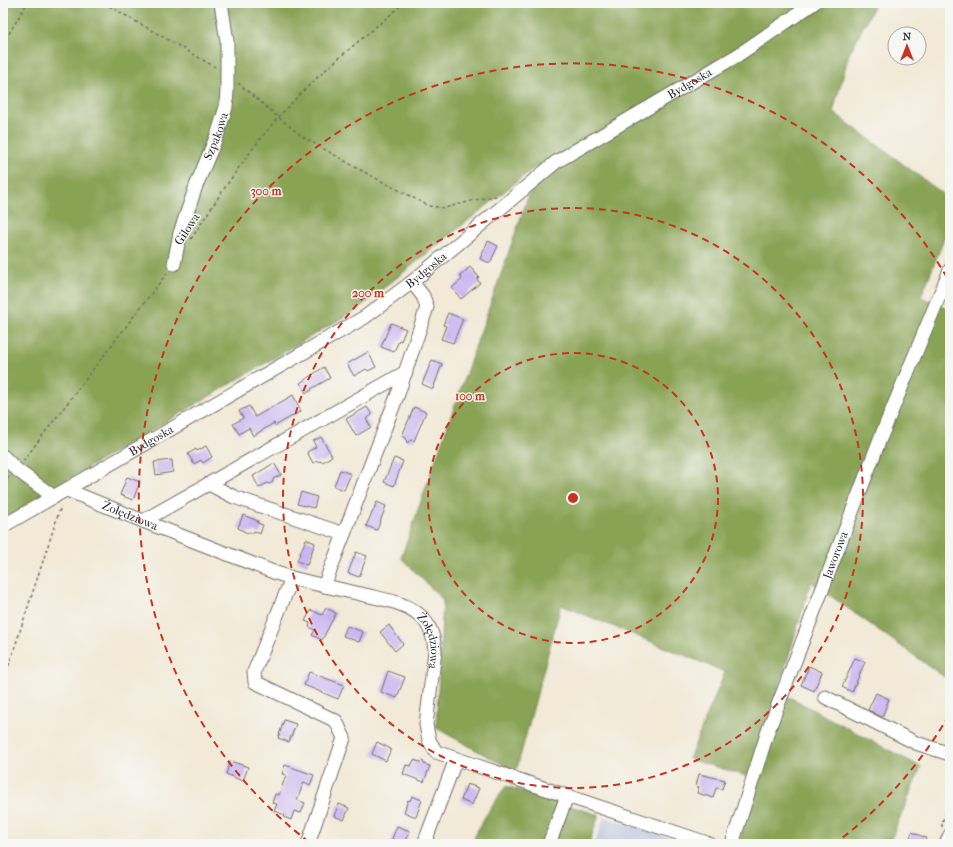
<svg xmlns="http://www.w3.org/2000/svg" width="953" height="847" font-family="'IM FELL French Canon',serif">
<rect width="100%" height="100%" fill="#f6f6f2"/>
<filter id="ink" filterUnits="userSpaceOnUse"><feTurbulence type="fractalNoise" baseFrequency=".025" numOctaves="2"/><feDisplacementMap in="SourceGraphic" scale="8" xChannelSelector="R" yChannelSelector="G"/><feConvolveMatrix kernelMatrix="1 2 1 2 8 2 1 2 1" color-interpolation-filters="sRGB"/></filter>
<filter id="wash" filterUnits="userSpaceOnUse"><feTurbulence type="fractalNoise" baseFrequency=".012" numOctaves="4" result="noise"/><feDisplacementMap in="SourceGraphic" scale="16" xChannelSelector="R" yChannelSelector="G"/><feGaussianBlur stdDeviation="0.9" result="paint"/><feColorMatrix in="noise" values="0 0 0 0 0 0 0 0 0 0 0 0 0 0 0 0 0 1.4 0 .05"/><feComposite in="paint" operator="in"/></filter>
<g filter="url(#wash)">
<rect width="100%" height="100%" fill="#f2e9d6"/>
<polygon fill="#bcc3de" points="604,817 691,844 595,844"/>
<g fill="#89a355" stroke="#5a6740">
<polygon points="3,3 876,3 849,54 833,112 950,199 950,224 921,297 950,310 950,681 811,582 777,694 791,698 921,767 889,844 738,844 757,779 689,759 725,672 561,605 516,772 436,728 443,600 401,558 540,163 359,308 59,485 3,523"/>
<path d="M 506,786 L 599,815 L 589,844 L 472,844 C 479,823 493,805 506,786 Z"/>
</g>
<g id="blocks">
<g fill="#cbb5f2">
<polygon points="488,241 498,246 490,263 480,259"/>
<polygon points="470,267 479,277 477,279 480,283 461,299 452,288 462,279 460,276"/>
<polygon points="448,313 463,319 453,343 441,339 446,326 443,325"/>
<polygon points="391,323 406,329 401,341 399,340 394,352 381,347"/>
<polygon points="368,352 376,367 368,371 366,369 354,376 347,364"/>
<polygon points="432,360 442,364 433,389 422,384"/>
<polygon points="324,367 330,378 311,389 312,390 306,393 300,383"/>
<polygon points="293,395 301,411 275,426 274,423 253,436 249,428 239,434 233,424 243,418 239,411 249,406 255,417"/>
<polygon points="367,407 372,415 366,419 371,427 356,436 346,419"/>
<polygon points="414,407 426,412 414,441 411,440 407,443 406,438 402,436"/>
<polygon points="321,437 332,456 323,462 318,461 313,463 307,452 316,447 313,441"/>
<polygon points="206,446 212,457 203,463 201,460 194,464 188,454 196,449 197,451"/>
<polygon points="394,458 403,461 394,486 384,482"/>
<polygon points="172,460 173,472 156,475 154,462"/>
<polygon points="274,463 281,475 273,479 273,482 269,484 267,483 259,488 253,476"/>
<polygon points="340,470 351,474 344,490 334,486"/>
<polygon points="127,477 140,482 133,500 120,495"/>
<polygon points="301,492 317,497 314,508 297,504"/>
<polygon points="377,502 386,506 377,530 366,526"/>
<polygon points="243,515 258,521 257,523 263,525 260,534 254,531 253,533 249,532 247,533 238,528"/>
<polygon points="306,539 315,543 307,565 297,561"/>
<polygon points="356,552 367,556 359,577 348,573"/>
<polygon points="326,608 336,613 322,640 312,635 315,630 309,627 310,623 305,621 311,610 322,615"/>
<polygon points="389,625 403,644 395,651 380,632"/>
<polygon points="347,626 363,632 359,642 343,636"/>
<polygon points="855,658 865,662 852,692 842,687"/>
<polygon points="809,666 822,672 814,691 801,685"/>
<polygon points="388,671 405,677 397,698 381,692"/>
<polygon points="309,672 344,685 338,699 304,685"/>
<polygon points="876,693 889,699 882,717 868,710"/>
<polygon points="284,720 296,724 289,742 278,738"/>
<polygon points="377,742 391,749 386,761 372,754"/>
<polygon points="414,760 420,762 423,761 424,764 430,766 424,782 403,774 406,765 411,766"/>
<polygon points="230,761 248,767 243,781 226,774"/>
<polygon points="285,765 314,775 310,785 304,782 297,800 305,803 301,813 294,811 291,820 284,817 285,815 274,811 277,804 272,803 275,794 279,795 286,775 282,774"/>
<polygon points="699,774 725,780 722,789 716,788 713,798 697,793 699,787 696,786"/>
<polygon points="467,784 479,788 472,805 461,800"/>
<polygon points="412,796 422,800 416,817 404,812 408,800 410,801"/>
<polygon points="339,804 349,808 344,820 334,816"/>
<polygon points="397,826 410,831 405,844 390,844"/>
<polygon points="912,832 926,838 923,844 908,844"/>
</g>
</g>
</g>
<g filter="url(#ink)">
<use href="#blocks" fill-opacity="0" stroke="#716e67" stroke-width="1"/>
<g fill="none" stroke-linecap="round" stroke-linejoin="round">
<defs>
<g id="minor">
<path id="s1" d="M 174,264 L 180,233 L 196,186 L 218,133 L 226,107 L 227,89 L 227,41 L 221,3"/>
<polyline points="3,456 17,470 54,497"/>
<polyline points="209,484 234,497 344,534"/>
<path id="s2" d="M 67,490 L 143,521 L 276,573 L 292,578 C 315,584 338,589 361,594 C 380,599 401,601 417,613 C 429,622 434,636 435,651 L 426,725 L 429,740 L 436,752 L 710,844"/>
<polyline points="143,521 406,372"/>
<path id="s3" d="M 3,526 L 365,317 L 412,282 L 556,162 L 738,55 L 814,3"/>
<polyline points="292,578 254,672 255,682 336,721 344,738 308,844"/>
<polyline points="324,586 399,391 427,307 423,296 412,282"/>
<polyline points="825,697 916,743 950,754"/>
<polyline points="424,844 456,759"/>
<polyline points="549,844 567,796"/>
<path id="s4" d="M 732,844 L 768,731 L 880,439 L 950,270"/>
<polyline points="946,844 950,835"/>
</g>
</defs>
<use href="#minor" stroke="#716e67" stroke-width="15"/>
<g stroke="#716e67" stroke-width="1.5" stroke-dasharray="3 3" stroke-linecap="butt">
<polyline points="104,3 215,67"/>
<polyline points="3,44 27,3"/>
<polyline points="238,83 278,117 303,137 366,173 429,206 445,208 475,200 496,196"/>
<path d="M 191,239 C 218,198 245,155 278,118 C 315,75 361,40 404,3"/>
<polyline points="23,461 167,273"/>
<polyline points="3,483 9,477"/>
<polyline points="3,683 61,506"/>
<polyline points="942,827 942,822 950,804"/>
</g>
<use href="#minor" stroke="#fff" stroke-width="13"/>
</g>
</g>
<g fill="none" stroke="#c8321e" stroke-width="2" stroke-dasharray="7 5">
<circle cx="573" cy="498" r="145"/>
<circle cx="573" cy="498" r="290"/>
<path d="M949 715A434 434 0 0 1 837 842M309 842A434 434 0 1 1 949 281"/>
</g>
<g text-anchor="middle" stroke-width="3" stroke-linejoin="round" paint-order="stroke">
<g font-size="12" fill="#2b2b2b" stroke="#f6f6f2">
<text dy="4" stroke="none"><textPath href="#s3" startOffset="819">Bydgoska</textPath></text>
<text dy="4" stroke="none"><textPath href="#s1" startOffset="135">Szpakowa</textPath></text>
<text transform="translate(187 229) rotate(-56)" y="4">Gilowa</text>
<text dy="4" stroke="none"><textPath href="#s3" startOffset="495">Bydgoska</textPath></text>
<text dy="4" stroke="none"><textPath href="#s3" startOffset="171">Bydgoska</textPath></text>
<text dy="4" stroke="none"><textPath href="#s2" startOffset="68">Żołędziowa</textPath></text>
<text dy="4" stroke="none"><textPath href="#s4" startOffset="307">Jaworowa</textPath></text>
<text dy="4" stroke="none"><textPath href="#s2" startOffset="404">Żołędziowa</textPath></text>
</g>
</g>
<circle cx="573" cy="498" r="6" fill="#c8321e" stroke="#f6f6f2" stroke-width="2"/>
<g font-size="12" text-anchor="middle" font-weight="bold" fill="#c8321e" stroke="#f6f6f2" stroke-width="3" stroke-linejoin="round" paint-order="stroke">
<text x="266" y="195">300 m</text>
<text x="368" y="297">200 m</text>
<text x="470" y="400">100 m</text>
</g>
<rect width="953" height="847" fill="none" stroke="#f6f6f2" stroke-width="16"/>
<g transform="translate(907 46)"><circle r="19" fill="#f6f6f2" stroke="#a5a5a2"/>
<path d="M0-3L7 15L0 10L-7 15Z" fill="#c8321e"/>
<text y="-6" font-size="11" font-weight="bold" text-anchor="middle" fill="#2b2b2b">N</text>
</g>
</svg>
